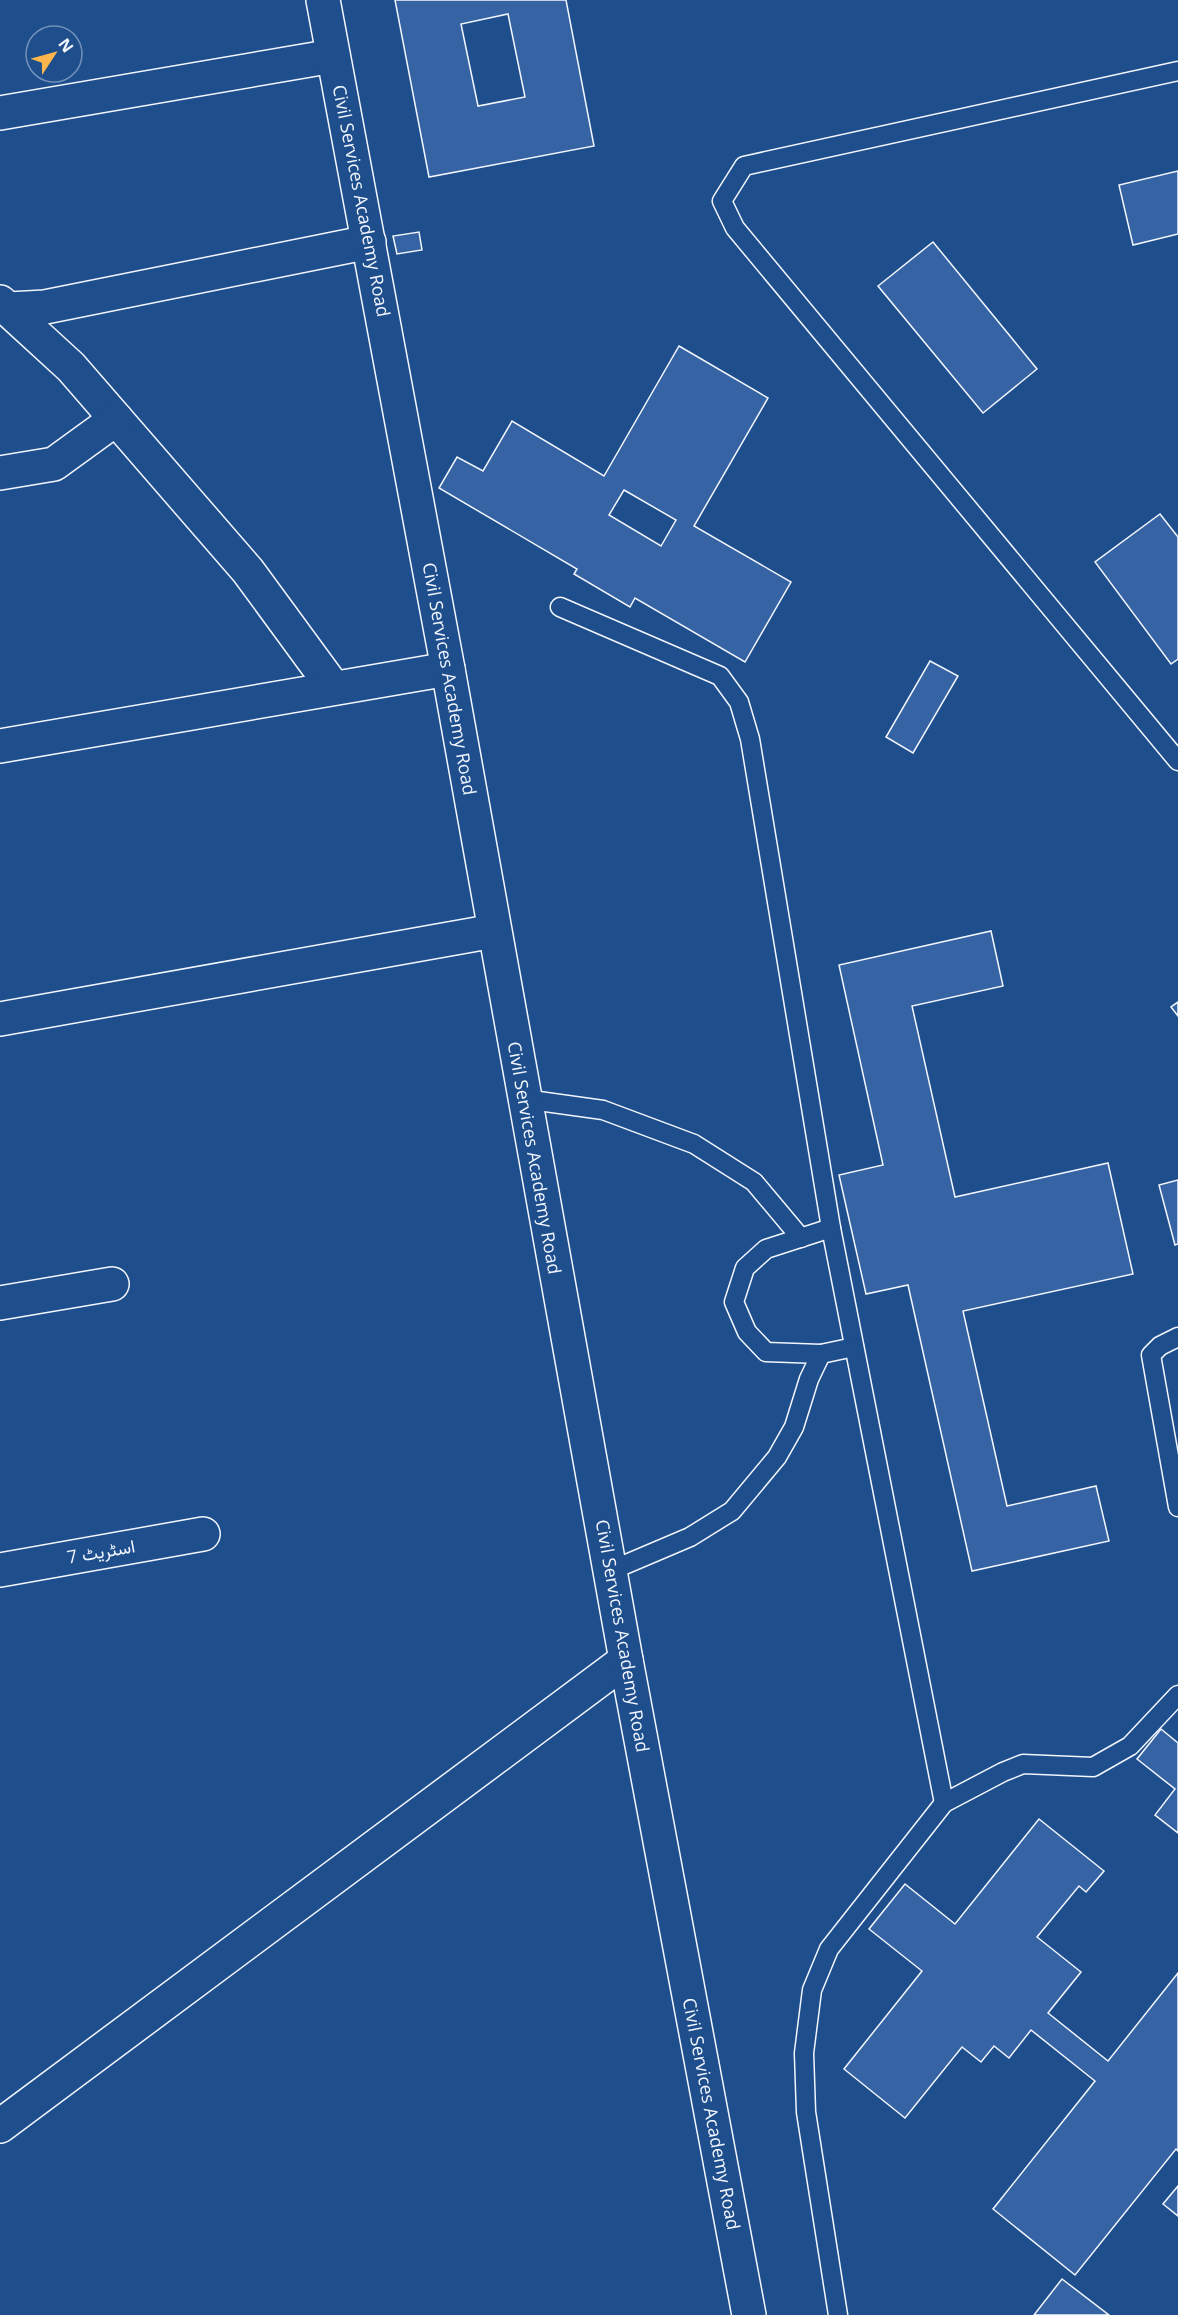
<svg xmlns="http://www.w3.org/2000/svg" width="1178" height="2315" font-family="'Open Sans',Vazirmatn,sans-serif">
<rect width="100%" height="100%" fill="#1f4e8c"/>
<g fill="#3563a3" stroke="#f2f6ff" stroke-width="1.5" fill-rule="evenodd">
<path d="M 395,0 L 566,0 L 594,146 L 429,177 ZM 508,14 L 525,97 L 478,106 L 461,24 Z"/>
<polygon points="1178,171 1178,234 1133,245 1119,185"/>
<polygon points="419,232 422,250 397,254 393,236"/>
<polygon points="933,242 1037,369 983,413 878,286"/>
<path d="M 679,346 L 768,398 L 694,526 L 791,582 L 745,662 L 635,598 L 630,607 L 574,574 L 577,569 L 439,488 L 457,457 L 483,471 L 512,421 L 604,476 ZM 624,490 L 676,520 L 661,546 L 609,515 Z"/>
<polygon points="1160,514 1178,537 1178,659 1171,664 1095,562"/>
<polygon points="930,661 958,676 913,753 886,737"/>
<polygon points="991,931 1003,986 912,1006 955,1197 1108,1163 1133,1274 963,1311 1007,1506 1096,1486 1109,1541 972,1571 908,1285 866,1294 839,1175 883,1165 839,965"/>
<polygon points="1178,1002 1178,1016 1171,1007"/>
<polygon points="1178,1180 1178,1244 1175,1245 1159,1185"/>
<polygon points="1161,1729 1178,1743 1178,1833 1155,1815 1175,1789 1137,1759"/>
<polygon points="1039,1819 1104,1871 1086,1892 1079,1886 1037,1937 1081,1972 1048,2013 1108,2061 1178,1973 1178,2151 1176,2149 1075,2275 993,2209 1095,2081 1031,2030 1009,2058 994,2046 981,2062 962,2047 905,2118 844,2069 922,1971 869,1929 905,1884 955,1924"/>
<polygon points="1178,2186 1178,2216 1163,2204"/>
<polygon points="1062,2279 1109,2315 1034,2315"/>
</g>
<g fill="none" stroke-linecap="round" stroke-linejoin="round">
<defs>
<g id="lane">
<polyline points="1178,71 744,166 722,201 735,228 1178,761"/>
<polyline points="560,607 720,676 739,702 750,739 831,1228 944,1803"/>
<polyline points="524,1099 603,1110 694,1144 754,1182 801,1238"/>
<polyline points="831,1228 766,1249 745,1268 734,1302 747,1332 766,1352 821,1354 854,1347"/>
<polyline points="1178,1337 1160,1346 1151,1355 1178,1507"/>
<polyline points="610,1571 690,1537 732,1511 777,1457 794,1427 809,1379 821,1354"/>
<polyline points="838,2315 806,2112 804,2053 812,1990 829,1949 944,1803 1003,1772 1023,1764 1093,1767 1130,1746 1178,1695"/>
</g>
<g id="street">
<polyline points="0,113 333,56"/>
<polyline points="0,302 71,367 248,571 333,687"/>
<polyline points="9,309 45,307 369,242"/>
<polyline points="0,473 54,464 116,419"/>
<polyline points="0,746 448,669"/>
<polyline points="0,1019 494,931"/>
<polyline points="0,1303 112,1284"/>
<polyline points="0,1570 203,1534"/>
<polyline points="0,2126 626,1660"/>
</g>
<polyline id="secondary" points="323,0 448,669 626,1660 749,2315"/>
</defs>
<use href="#lane" stroke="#f2f6ff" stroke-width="21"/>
<use href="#street" stroke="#f2f6ff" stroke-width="36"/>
<use href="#secondary" stroke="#f2f6ff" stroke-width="36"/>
<use href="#lane" stroke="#1f4e8c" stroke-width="18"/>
<use href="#street" stroke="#1f4e8c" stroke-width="33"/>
<use href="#secondary" stroke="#1f4e8c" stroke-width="33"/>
</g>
<g text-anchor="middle" stroke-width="4.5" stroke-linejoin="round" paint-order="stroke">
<g font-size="18" fill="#f2f6ff" stroke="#1f4e8c">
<text transform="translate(361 201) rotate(79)" y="6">Civil Services Academy Road</text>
<text transform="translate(449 679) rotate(80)" y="6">Civil Services Academy Road</text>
<text transform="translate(534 1158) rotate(80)" y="6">Civil Services Academy Road</text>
<text transform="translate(101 1552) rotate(-10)" y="6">اسٹریٹ 7</text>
<text transform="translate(622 1636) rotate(80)" y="6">Civil Services Academy Road</text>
<text transform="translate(711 2114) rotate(79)" y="6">Civil Services Academy Road</text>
</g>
</g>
<g transform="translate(54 54) rotate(54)"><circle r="28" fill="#1f4e8c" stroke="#7391ba" stroke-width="1.5"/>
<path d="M0-4.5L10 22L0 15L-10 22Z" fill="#ffb74d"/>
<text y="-9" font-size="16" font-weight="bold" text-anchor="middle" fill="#f2f6ff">N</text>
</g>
</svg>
